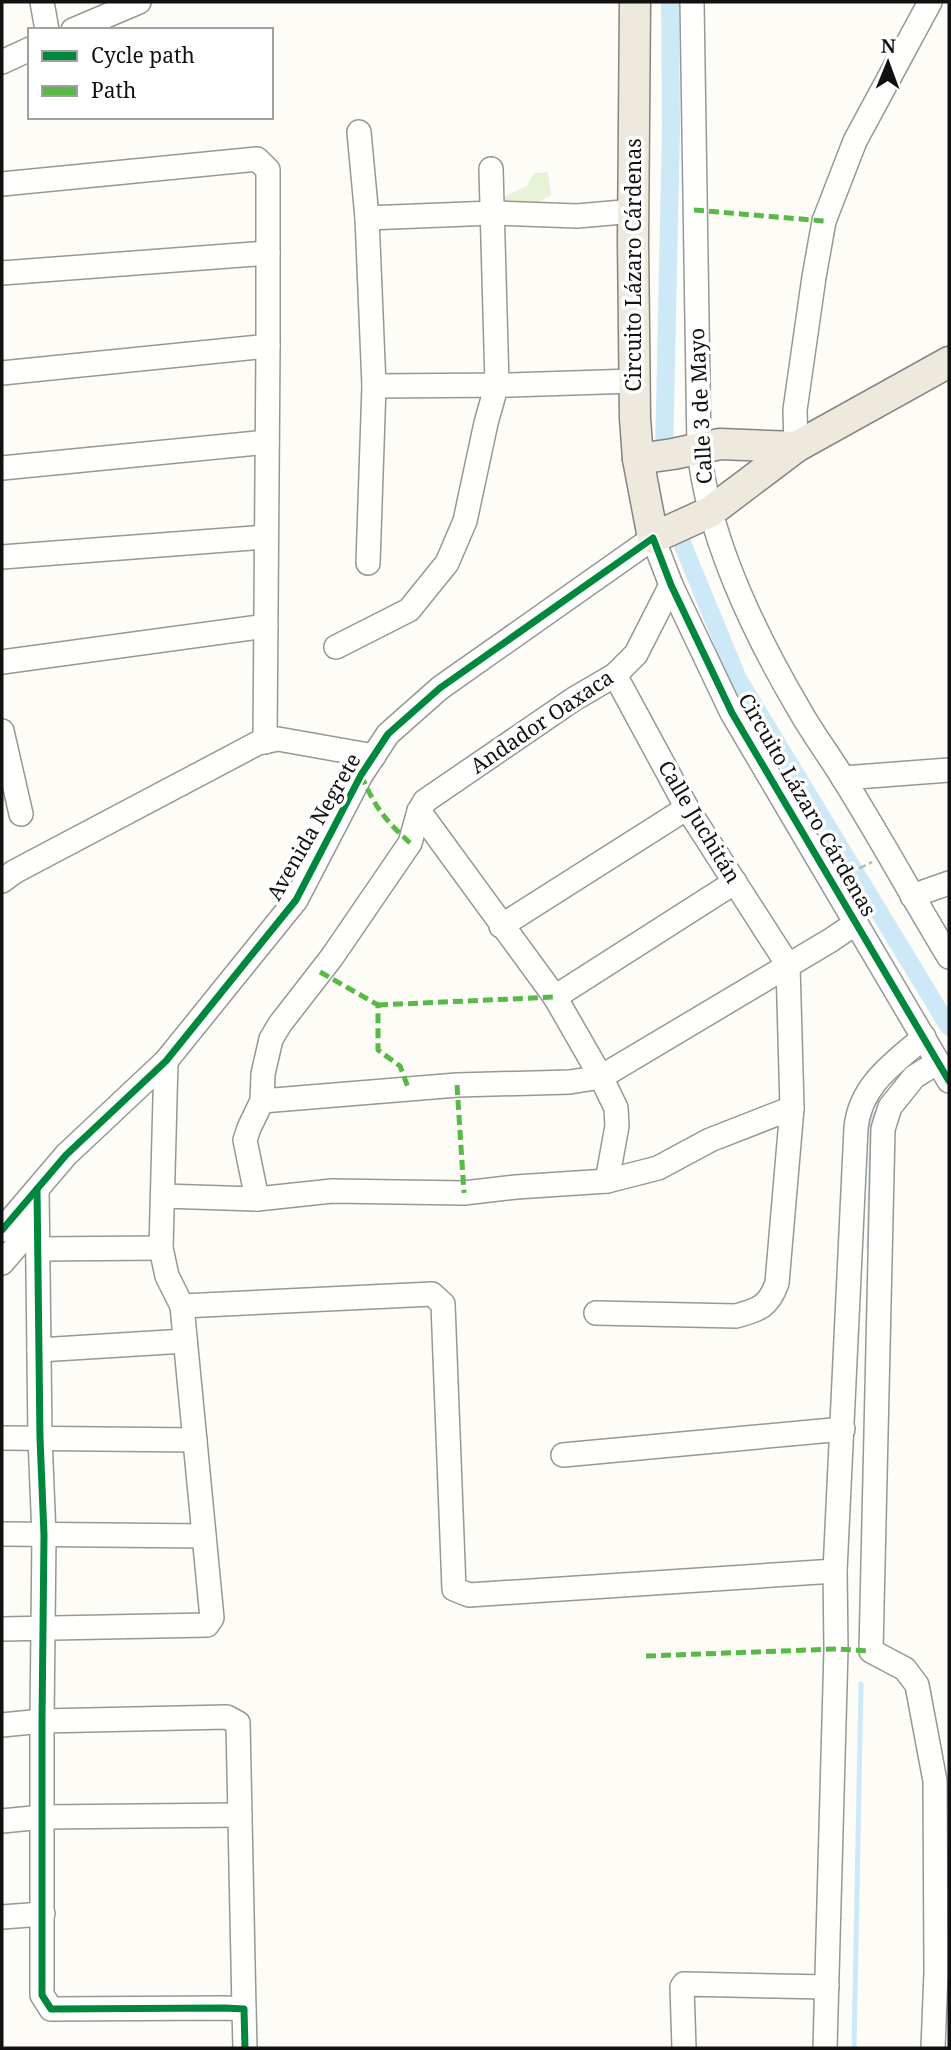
<svg xmlns="http://www.w3.org/2000/svg" width="951" height="2050" font-family="'Noto Serif',serif">
<rect width="100%" height="100%" fill="#fdfcf7"/>
<polygon fill="#e7f3d7" points="548,172 551,195 520,213 505,209 504,197 527,186 534,173"/>
<g fill="none" stroke-linecap="round" stroke-linejoin="round">
<g stroke="#cde8f7" stroke-width="5">
<polyline points="869,1248 872,1120 880,1106"/>
<polyline points="854,2048 861,1684"/>
</g>
<g stroke="#cde8f7" stroke-width="18">
<polyline points="664,455 671,129 670,2"/>
<polyline points="682,543 738,679 949,1027"/>
</g>
<defs>
<g id="minor">
<polyline points="42,2 47,30"/>
<path d="M 692,2 L 699,449 C 708,539 754,633 800,711 C 813,734 829,755 843,778 C 880,837 913,898 949,957"/>
<polyline points="73,30 139,2"/>
<polyline points="2,62 30,49"/>
<polyline points="359,132 367,218 374,386 368,563"/>
<polyline points="2,184 257,159 268,170 268,346 2,373"/>
<polyline points="367,218 493,213 577,216 634,211"/>
<polyline points="2,273 268,253"/>
<polyline points="374,386 510,385 634,381"/>
<polyline points="796,447 795,410 814,277 824,221 855,141 930,2"/>
<polyline points="2,468 267,442"/>
<polyline points="2,557 266,537"/>
<polyline points="336,647 409,610 447,563 465,521 486,423 497,384 491,169"/>
<polyline points="2,662 266,626"/>
<polyline points="2,731 21,814"/>
<polyline points="265,742 268,346"/>
<polyline points="843,778 949,770"/>
<polyline points="419,811 555,997 601,1077 616,1108 617,1126 607,1181"/>
<polyline points="2,881 14,872 258,743 278,739 374,756"/>
<polyline points="912,896 949,883"/>
<polyline points="501,926 687,808"/>
<polyline points="555,997 735,882"/>
<polyline points="262,1101 457,1085 570,1082 601,1077 831,940 856,923"/>
<polyline points="37,1189 40,1438 44,1535 42,1721 42,1995 51,2009 225,2008 244,2009 245,2048"/>
<polyline points="163,1196 257,1199 332,1191 464,1193 516,1187 607,1181 658,1168 710,1140 792,1108"/>
<polyline points="257,1199 245,1140 249,1128 262,1101 263,1074 271,1039 280,1024 332,957 410,843 419,811 425,801 574,699 615,675 636,654 671,585"/>
<polyline points="2,1230 66,1155 166,1061 296,900 361,775 388,734 440,688 653,538 671,585 732,713 949,1081"/>
<polyline points="38,1249 161,1248"/>
<polyline points="2,1263 37,1222"/>
<polyline points="182,1306 432,1294 443,1304 454,1589 469,1595 835,1571"/>
<path d="M 596,1313 L 736,1316 C 759,1310 769,1306 777,1283 L 792,1108 L 788,965 L 687,808 L 615,675"/>
<polyline points="39,1350 185,1341"/>
<polyline points="2,1438 195,1440"/>
<polyline points="563,1455 843,1429"/>
<polyline points="2,1534 204,1536"/>
<polyline points="2,1629 207,1625 212,1618 182,1306 167,1276 161,1248 166,1061"/>
<polyline points="2,1725 42,1721 227,1717 238,1723 244,2009"/>
<polyline points="2,1821 43,1817 240,1815"/>
<polyline points="2,1917 43,1914"/>
<polyline points="684,2048 682,1987 684,1984 827,1987"/>
<path d="M 825,2048 L 836,1649 L 835,1571 L 856,1128 C 860,1085 894,1063 924,1037"/>
<polyline points="933,2048 936,1972 935,1781 917,1685 905,1669 871,1651 883,1129 890,1107 914,1077 938,1062"/>
</g>
<g id="major">
<polyline points="635,2 633,241 635,418 638,459 653,538 710,512 796,447 949,362"/>
<polyline points="638,459 673,454 720,444 796,447"/>
</g>
</defs>
<use href="#minor" stroke="#979795" stroke-width="26"/>
<use href="#major" stroke="#858482" stroke-width="33"/>
<polyline stroke="#b9b9b8" stroke-width="2.5" stroke-dasharray="7 3.5" stroke-linecap="butt" points="850,873 872,862"/>
<use href="#minor" stroke="#fffffe" stroke-width="23"/>
<use href="#major" stroke="#ede9dc" stroke-width="30"/>
<g stroke="#58b947" stroke-width="5" stroke-dasharray="10 5" stroke-linecap="butt">
<polyline points="694,210 824,221"/>
<path d="M 361,775 C 375,807 384,819 410,843"/>
<polyline points="320,972 378,1005 378,1050 400,1066 409,1090"/>
<polyline points="378,1005 555,997"/>
<polyline points="457,1085 464,1193"/>
<polyline points="646,1656 836,1649 871,1651"/>
</g>
<defs>
<g id="cycleway">
<polyline points="37,1189 40,1438 44,1535 42,1721 42,1995 51,2009 225,2008 244,2009 245,2048"/>
<polyline points="2,1230 66,1155 166,1061 296,900 361,775 388,734 440,688 653,538 671,585 732,713 949,1081"/>
</g>
</defs>
<use href="#cycleway" stroke="#fff" stroke-width="11"/>
<use href="#cycleway" stroke="#00873e" stroke-width="7"/>
</g>
<g text-anchor="middle" stroke-width="7" stroke-linejoin="round" paint-order="stroke">
<g font-size="21" fill="#111" stroke="#fff">
<text transform="translate(634 265) rotate(-90)" y="7">Circuito Lázaro Cárdenas</text>
<text transform="translate(701 406) rotate(-93)" y="7">Calle 3 de Mayo</text>
<text transform="translate(542 722) rotate(-34)" y="7">Andador Oaxaca</text>
<text transform="translate(807 805) rotate(60)" y="7">Circuito Lázaro Cárdenas</text>
<text transform="translate(699 822) rotate(59)" y="7">Calle Juchitán</text>
<text transform="translate(314 827) rotate(-60)" y="7">Avenida Negrete</text>
</g>
</g>
<rect width="951" height="2050" fill="none" stroke="#111111" stroke-width="7"/>
<rect x="28" y="28" width="245" height="91" fill="#ffffff" stroke="#a0a0a0" stroke-width="2"/>
<rect x="42" y="51" width="35" height="10" fill="#00873e" stroke="#a0a0a0" stroke-width="2"/>
<text x="91" y="63" font-size="21" fill="#111111">Cycle path</text>
<rect x="42" y="86" width="35" height="10" fill="#58b947" stroke="#a0a0a0" stroke-width="2"/>
<text x="91" y="98" font-size="21" fill="#111111">Path</text>
<g transform="translate(888 63) rotate(1)" stroke="#ffffff" stroke-width="5" paint-order="stroke">
<path d="M0-5L12 26L0 18L-12 26Z" fill="#111111"/>
<text y="-10" font-size="19" font-weight="bold" text-anchor="middle" fill="#111111">N</text>
</g>
</svg>
